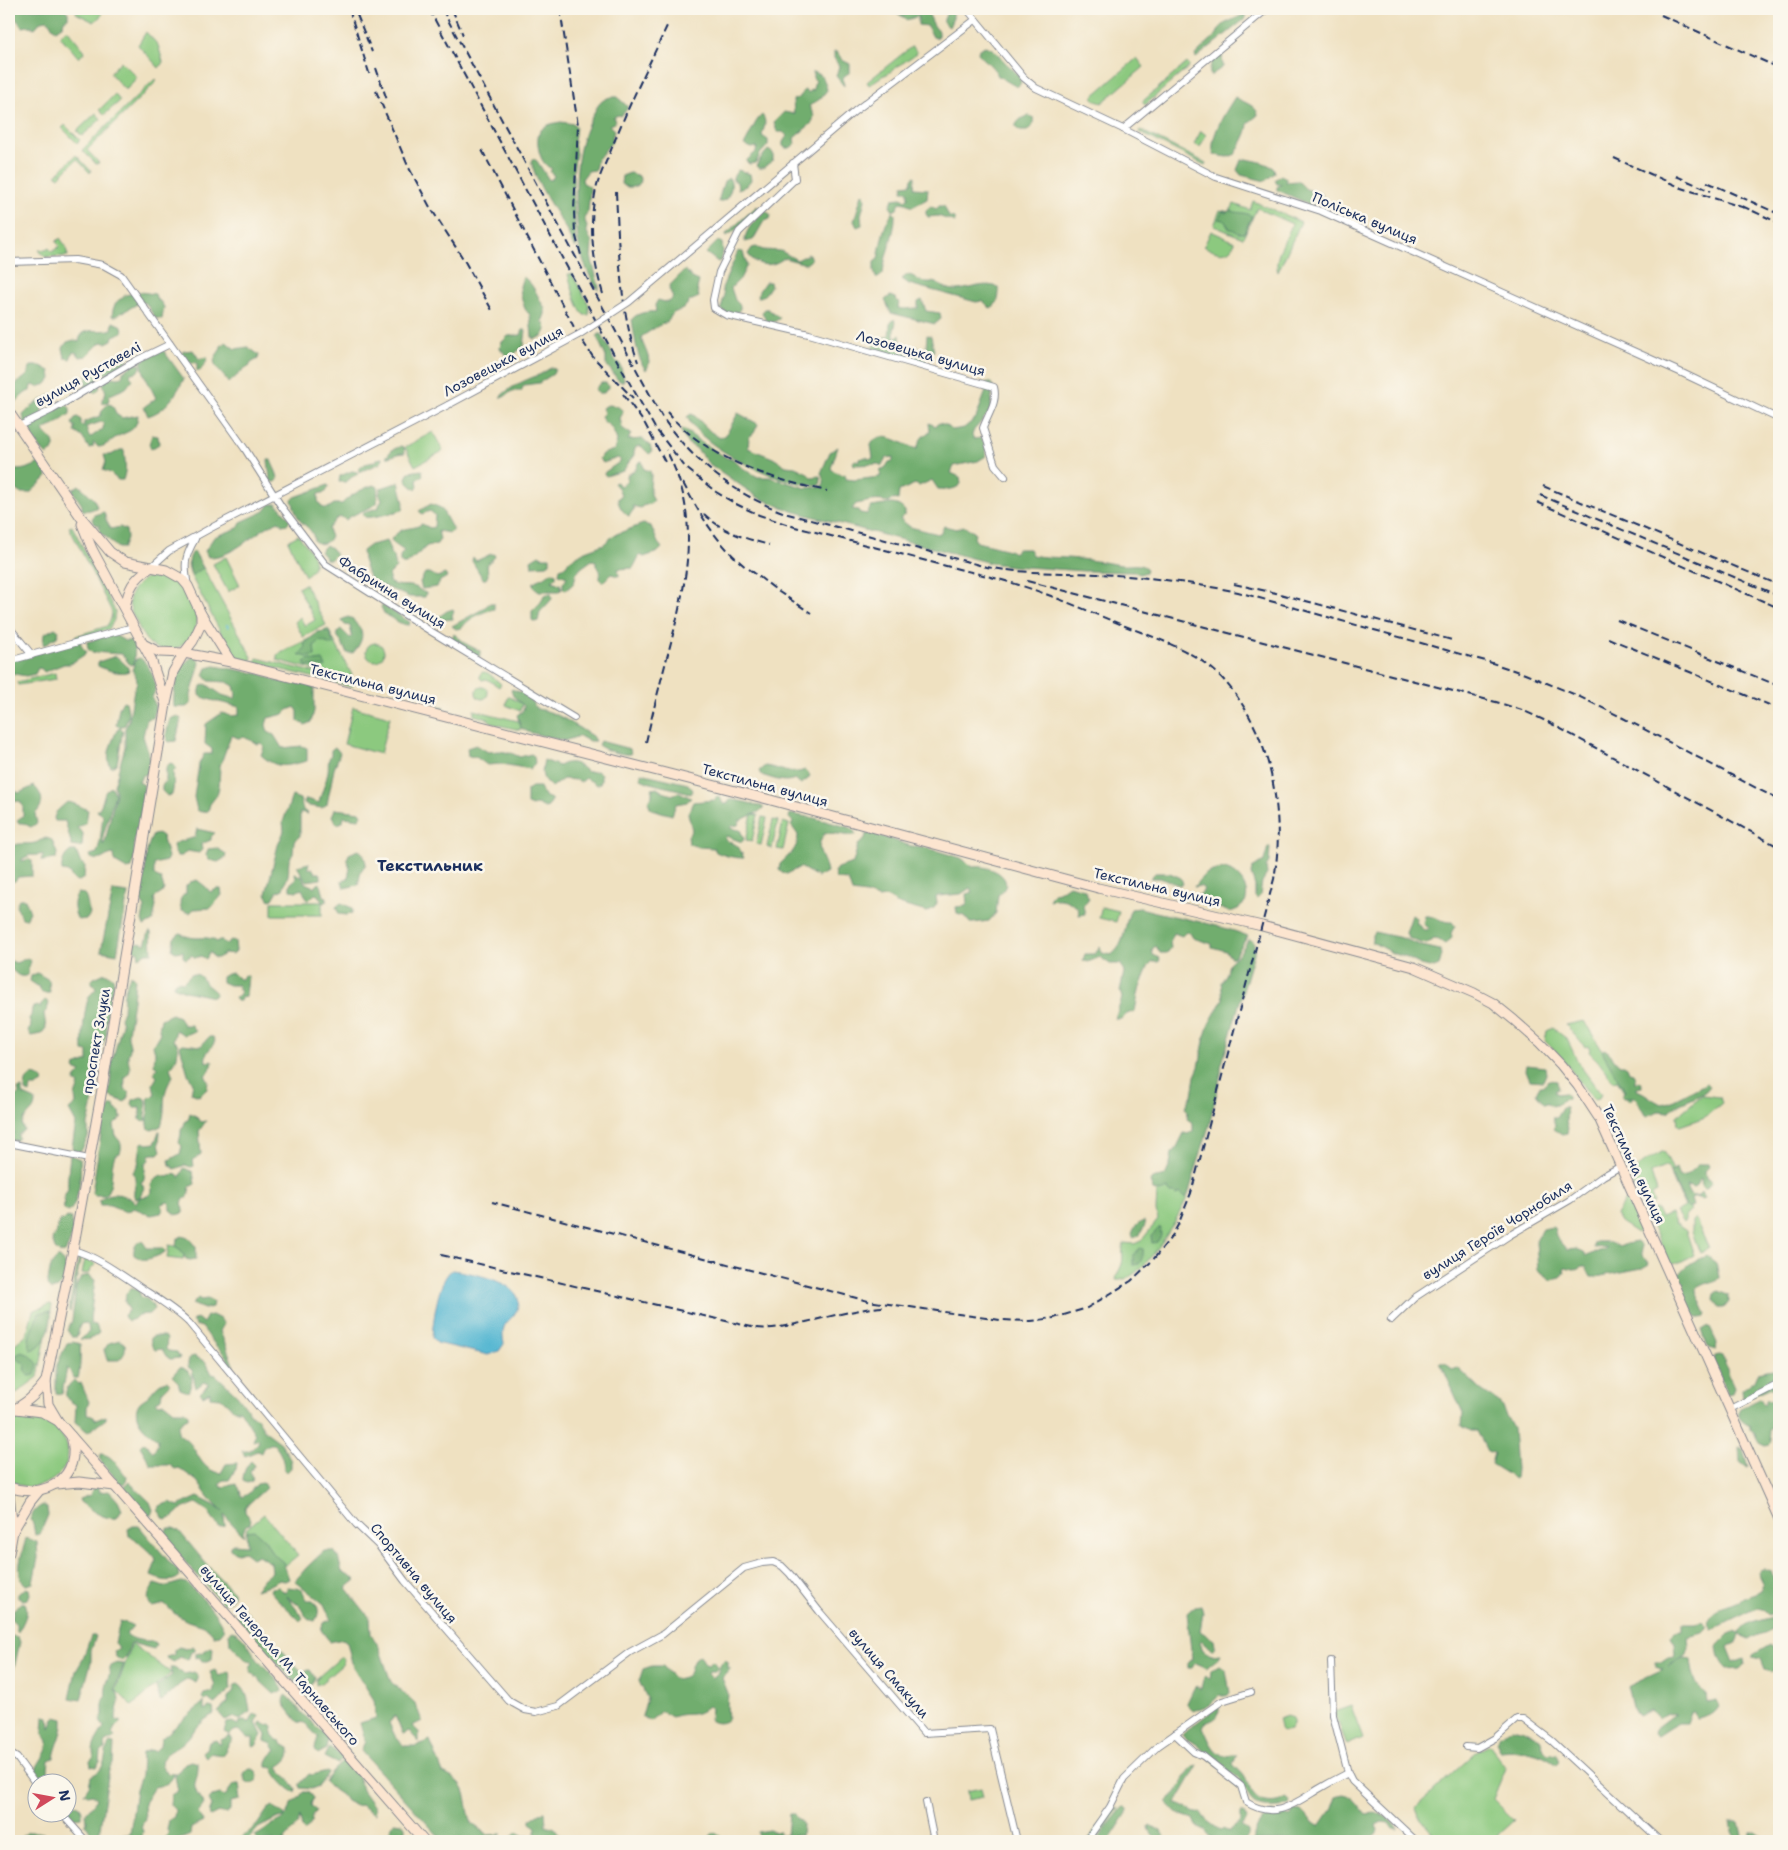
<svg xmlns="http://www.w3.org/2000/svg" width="1788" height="1850" font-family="'Shantell Sans',sans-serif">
<rect width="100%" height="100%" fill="#fbf7ec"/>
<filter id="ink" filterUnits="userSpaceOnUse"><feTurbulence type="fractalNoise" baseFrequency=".02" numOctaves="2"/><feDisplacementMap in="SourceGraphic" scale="10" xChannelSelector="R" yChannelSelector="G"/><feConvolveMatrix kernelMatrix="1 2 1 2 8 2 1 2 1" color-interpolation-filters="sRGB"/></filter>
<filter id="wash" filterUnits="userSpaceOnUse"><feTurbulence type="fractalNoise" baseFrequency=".0096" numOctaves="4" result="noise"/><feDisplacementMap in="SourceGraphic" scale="20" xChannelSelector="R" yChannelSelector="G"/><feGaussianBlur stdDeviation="1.12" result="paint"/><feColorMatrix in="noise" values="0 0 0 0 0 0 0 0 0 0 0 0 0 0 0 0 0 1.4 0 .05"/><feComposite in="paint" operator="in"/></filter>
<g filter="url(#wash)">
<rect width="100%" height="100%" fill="#efe1c1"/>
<g fill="#8cc97f" stroke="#547c6e">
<polygon points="77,9 98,9 103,14 94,22 76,13"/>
<polygon points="67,29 85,51 79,58 60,36"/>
<polygon points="146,32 158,45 163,62 159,68 138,45"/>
<polygon points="911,47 913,47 917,53 887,74 882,76 869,85 867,82"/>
<polygon points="1137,58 1144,67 1102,103 1096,101 1092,97"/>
<polygon points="121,61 137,77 127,89 124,89 110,73"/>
<polygon points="1187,63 1190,66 1145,105 1142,102"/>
<polygon points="155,79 157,81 87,150 99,163 96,164 82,150"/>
<polygon points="115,94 120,101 104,115 99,110"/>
<polygon points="96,113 101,119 82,136 77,131"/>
<polygon points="65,125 80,140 77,143 62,128"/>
<polygon points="1140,130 1206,163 1205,165 1139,132"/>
<polygon points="1201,131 1206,135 1200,147 1194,144"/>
<polygon points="76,155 91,171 90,173 77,159 59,177 56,175"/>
<path d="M 1253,201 L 1301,222 L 1278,272 C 1273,256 1287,239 1292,224 L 1257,208 L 1243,238 L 1214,226 L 1220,210 L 1230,212 L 1234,204 L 1250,210 Z"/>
<path d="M 1211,231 L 1235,242 C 1229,258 1215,253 1204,246 Z"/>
<polygon points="60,238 65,245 68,256 45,257 39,250 46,250 49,248 52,252 60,246 56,242"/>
<path d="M 568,274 L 572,274 L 589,305 L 589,315 L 584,315 C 577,309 571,284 568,274 Z"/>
<polygon points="433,432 443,451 415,466 405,447"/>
<polygon points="72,526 115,611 114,620 109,629 77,639 76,636 107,626 111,619 112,612 69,527"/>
<path d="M 298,535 C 308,548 325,563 305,576 L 288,541 Z"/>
<polygon points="194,551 252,657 250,662 239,658 230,650 191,576 188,565"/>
<polygon points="226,557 240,585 228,592 213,564"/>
<path d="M 152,575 C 159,575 165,575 171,578 C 187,587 204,616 193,634 C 184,649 165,656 150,644 C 143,638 140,629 136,621 C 133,616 130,609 129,603 C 129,590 141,579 152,575 Z"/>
<polygon points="305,584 326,625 303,637 295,622 300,617 305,626 315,620 298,588"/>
<polygon points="328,629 352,675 350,679 277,660 277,655"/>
<circle cx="375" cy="652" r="9"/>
<polygon points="257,658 353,682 352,687 255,663"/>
<polygon points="483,672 488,673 501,684 499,687 487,679 482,680 480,678 480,674"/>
<polygon points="55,673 56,679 18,685 17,682"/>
<circle cx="482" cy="693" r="6"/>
<polygon points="508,696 522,704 520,711 506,705"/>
<polygon points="411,698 417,702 444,707 443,711 410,703"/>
<polygon points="353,707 390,717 380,754 344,744"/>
<polygon points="474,710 522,722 520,730 494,724 488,719 474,715"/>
<polygon points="752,814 758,815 752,841 746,840"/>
<polygon points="762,817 767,818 761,845 756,844"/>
<polygon points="773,820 778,821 772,848 767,847"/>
<polygon points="783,822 789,824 783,850 777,849"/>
<rect x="272" y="902" width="50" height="13"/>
<polygon points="1102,907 1119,911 1116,922 1099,918"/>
<polygon points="1584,1021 1627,1090 1632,1099 1629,1101 1617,1080 1613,1081 1598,1061 1589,1052 1590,1049 1588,1046 1585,1047 1566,1025"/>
<polygon points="1553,1028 1567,1039 1579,1064 1601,1094 1599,1098 1593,1099 1561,1057 1545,1041 1547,1031"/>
<polygon points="1702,1095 1720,1097 1722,1103 1705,1117 1680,1126 1678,1125 1677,1116"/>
<path d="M 1664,1151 L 1691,1210 L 1685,1217 L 1685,1221 L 1683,1223 L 1676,1212 L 1685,1207 L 1667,1166 L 1651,1173 L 1657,1192 L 1651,1195 L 1654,1203 L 1645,1204 C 1621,1174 1636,1166 1664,1151 Z"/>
<path d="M 1169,1189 L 1178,1194 L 1182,1193 L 1185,1197 L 1188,1195 C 1179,1217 1142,1284 1116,1280 C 1117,1273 1120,1270 1122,1264 C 1124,1257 1121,1250 1124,1243 L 1134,1244 L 1141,1241 L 1158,1220 L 1156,1211 L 1157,1190 Z"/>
<polygon points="1628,1200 1640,1229 1640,1231 1637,1233 1620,1222 1616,1215 1624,1201"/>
<polygon points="1657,1209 1661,1218 1671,1214 1675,1223 1686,1231 1694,1255 1678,1263 1668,1265 1667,1257 1647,1215 1648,1211"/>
<polygon points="1695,1218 1709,1249 1700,1253 1692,1232 1692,1221"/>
<polygon points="169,1245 185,1248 183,1260 167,1258"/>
<polygon points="81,1256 70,1312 69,1309 79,1257"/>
<polygon points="85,1259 96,1264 91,1269 90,1273 82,1274"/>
<polygon points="50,1304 52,1305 38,1377 18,1392 9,1396 9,1349 27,1334 33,1311"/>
<path d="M 23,1414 C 39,1416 49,1420 60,1433 C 87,1466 38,1503 9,1479 L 9,1418 L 14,1415 Z"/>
<polygon points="264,1514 298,1555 280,1570 246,1529"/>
<polygon points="132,1644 171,1673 132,1706 116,1690"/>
<polygon points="341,1657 344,1659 343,1664 321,1683 316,1685 316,1679"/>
<polygon points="1351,1706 1363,1738 1347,1745 1334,1712"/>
<polygon points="1287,1716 1293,1718 1293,1724 1290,1730 1281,1732 1278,1719"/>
<polygon points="1489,1745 1506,1767 1493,1799 1514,1820 1491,1841 1440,1841 1418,1815 1415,1808 1475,1753"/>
<polygon points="981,1788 983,1797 968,1800 967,1791"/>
<polygon points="1119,1808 1095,1841 1088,1841 1109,1812"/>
</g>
<g fill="#71ad6e" stroke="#466e66" fill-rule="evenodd">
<polygon points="9,9 64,9 68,12 68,18 64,20 63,25 56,30 53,28 48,20 41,21 35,28 29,26 23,27 16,19 9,17"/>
<path d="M 896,9 C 907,9 924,5 930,17 C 933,23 933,26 939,31 L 939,36 L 936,38 L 933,37 L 927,26 L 918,25 L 918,16 L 907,20 L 897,13 Z"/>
<polygon points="946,9 953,9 953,18 949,27 943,22 947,12"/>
<polygon points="1245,14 1245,19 1196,58 1195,55 1217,34 1219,29 1224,24"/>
<path d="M 985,46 C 996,49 997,54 1004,61 C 1010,68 1019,72 1021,83 L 1017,87 L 998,76 C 996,69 984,60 978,53 L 979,49 Z"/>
<polygon points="834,52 837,52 842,60 850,64 850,72 843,77 844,86 836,76 839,66 834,58"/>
<path d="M 1219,55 L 1222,55 L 1223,67 L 1210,76 C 1209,67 1212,59 1219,55 Z"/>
<path d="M 813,72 C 823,74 825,81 827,90 L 820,99 L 809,106 L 814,116 L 812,123 L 794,138 L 795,144 L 790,148 L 785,148 L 783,146 L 783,142 L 787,136 L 783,132 L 777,132 L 774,122 L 784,112 L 794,114 L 793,100 L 800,97 L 803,91 L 805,90 L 809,93 L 811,90 L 813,91 L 814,84 L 816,81 L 813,78 Z"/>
<path d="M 611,97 L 617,97 L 627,106 L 627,109 L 621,116 L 618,115 L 614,117 L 615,123 L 609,125 L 614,130 L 611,143 L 597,160 L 595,170 L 588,171 L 582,179 L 583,183 L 589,186 L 590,189 L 588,212 L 584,217 L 587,227 L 586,230 L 592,243 L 591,257 L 599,287 L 598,290 C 589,277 581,257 578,241 C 577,235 578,228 577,222 C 575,185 574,148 593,115 C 597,106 601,99 611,97 Z"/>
<path d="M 1235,97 C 1242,102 1257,105 1258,115 L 1248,123 C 1248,134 1240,144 1236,154 L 1228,157 L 1214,155 C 1208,138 1226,111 1235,97 Z"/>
<path d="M 762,115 C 768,122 763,129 762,136 L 768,140 L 768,145 L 760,154 L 756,163 L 749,164 L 746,161 L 756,152 L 757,147 L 752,148 L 744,145 C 750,137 754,121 762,115 Z"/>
<path d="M 1029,116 L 1033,117 C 1034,124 1032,127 1027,131 L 1020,131 L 1015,127 C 1018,120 1021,118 1029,116 Z"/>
<path d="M 561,122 L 574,124 L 576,127 L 574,141 L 576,154 L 573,171 L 573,188 L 576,248 C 571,244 570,237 567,231 C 554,209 537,186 531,161 L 534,159 L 537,161 L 549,180 L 552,179 L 554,176 L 550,171 L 552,169 C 544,165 541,159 539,151 C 535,131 541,125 561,122 Z"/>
<polygon points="768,150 773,153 773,160 763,168 759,168 757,166 760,159"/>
<path d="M 1246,159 C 1257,161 1264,162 1274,168 L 1275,173 L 1265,181 L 1241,175 L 1237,170 L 1241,160 Z"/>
<polygon points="738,170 750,174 751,180 746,186 738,189 737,182 733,180 733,177"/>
<path d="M 630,173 L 639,176 L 641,182 C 635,188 628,189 621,184 L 622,176 Z"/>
<polygon points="1281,175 1286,178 1286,182 1298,181 1306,189 1322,194 1324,204 1307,204 1300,200 1277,190 1277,187 1282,184 1277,184 1275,180"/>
<polygon points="915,176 914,188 928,189 927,199 912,207 906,203 900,202 897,209 893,211 890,206 893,199 901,198 905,200 908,198 908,191 902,191 903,185 911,184 912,178"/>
<path d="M 729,178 C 734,184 730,195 725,200 L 718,202 L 724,181 Z"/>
<polygon points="862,194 864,194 865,200 861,215 862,225 857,227 854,221"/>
<path d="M 757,206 L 759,209 C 756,215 733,233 726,236 L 726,234 Z"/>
<polygon points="931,206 936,209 939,206 944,206 949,217 954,218 955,222 938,216 928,217 926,214 926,210"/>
<path d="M 765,210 L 771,215 L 770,219 L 764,221 L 753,240 L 745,242 C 744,230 757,218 765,210 Z"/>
<path d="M 1223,210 L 1225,213 L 1230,210 C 1237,214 1243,211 1252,216 L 1244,233 L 1238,233 L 1234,230 L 1230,229 L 1224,220 L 1219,219 Z"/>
<path d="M 893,212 L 895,214 C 896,234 884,254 883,274 L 878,278 L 876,278 L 874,271 L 874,262 L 878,259 C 881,244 883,224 893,212 Z"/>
<polygon points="718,241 722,243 723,252 721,261 718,262 706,253"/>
<path d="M 756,247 L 763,250 L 781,251 L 797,260 L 809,254 L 811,260 L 806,264 L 784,258 C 773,267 757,268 748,254 L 752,248 Z"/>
<polygon points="738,251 743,252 747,265 740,279 731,288 735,300 740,305 740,309 735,315 730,316 721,309 724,296 722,288"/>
<path d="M 685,270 L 692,278 L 699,281 L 697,289 L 699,297 L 690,301 L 683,309 L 673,313 L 667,322 L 658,326 L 641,337 C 643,348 654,360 646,370 C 637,360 634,333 632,319 C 637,313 648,311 656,312 L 655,305 L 658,300 C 665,302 670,304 673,297 L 669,289 L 670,285 Z"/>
<path d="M 907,275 C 914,275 915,279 921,281 C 925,283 931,281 936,283 C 941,286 951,291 957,290 C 971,289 986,281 999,288 C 999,296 999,305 990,308 L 983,301 L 976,302 L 909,284 L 902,279 Z"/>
<path d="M 523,277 C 534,283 538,299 545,308 L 545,314 L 542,322 L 545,324 L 546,330 L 543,336 L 535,339 L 532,337 L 530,315 L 525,309 L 521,297 L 520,286 Z"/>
<path d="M 765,282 L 770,282 L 771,286 C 767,290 766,297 758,297 L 759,291 Z"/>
<path d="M 140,292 L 155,294 L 157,300 L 160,301 L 164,307 L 162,319 L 155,318 L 146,303 L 141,302 L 116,316 L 112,316 C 113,308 115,300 123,298 L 125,295 Z"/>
<path d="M 890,296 L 894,297 L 899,302 L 898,308 C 905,310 911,308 918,308 L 918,302 L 922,300 L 926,311 L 940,313 L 941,319 L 935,324 L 891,313 L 885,300 Z"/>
<polygon points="765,309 768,309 780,318 771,324 767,323 762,312"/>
<path d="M 894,319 L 896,323 L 894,329 L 894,338 L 900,335 L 901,344 L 908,344 L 911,348 L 916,346 L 921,350 L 926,349 L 927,335 L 931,336 L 934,351 L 925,355 L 926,361 C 919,362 913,357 907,356 C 895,355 883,354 872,348 L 875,344 L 881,343 L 884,337 L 889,336 L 890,324 Z"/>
<path d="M 113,322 L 122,326 L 123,332 L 113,336 L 112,340 L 106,343 L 101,342 L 87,356 L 80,357 L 77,353 L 73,352 L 70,359 L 65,358 L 63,348 L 67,342 L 74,340 L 79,342 C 81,324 101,334 112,329 Z"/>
<polygon points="523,330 526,330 524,346 513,355 507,357 500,348 501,343 508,336 521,335"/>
<polygon points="599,334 601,334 612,353 613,359 620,364 624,380 622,382 618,380 606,364 606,357 597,337"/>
<path d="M 226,342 L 235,349 L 248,347 L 259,355 L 258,359 L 251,363 L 249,367 L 245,368 L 229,383 C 226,376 211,367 215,358 C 217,353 220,352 221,346 Z"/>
<path d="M 128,350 C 131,364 118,368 108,374 L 99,372 L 98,370 L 101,370 L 120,360 Z"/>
<path d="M 163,350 L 184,379 C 176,394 166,411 148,416 L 144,407 L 156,398 L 145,376 L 141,361 Z"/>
<path d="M 193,350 L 199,359 L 207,357 L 207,361 L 200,371 L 197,371 L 197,363 C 189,362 184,363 181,355 L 184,351 Z"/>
<path d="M 134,364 L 140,364 L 141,368 L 137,372 L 131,373 L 130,376 L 133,379 L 126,388 L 110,395 L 108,402 L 102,403 L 102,399 C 109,392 104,390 103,383 L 112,377 L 118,378 L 122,377 L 123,372 Z"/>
<path d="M 31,366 L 41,366 L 50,371 L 51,379 L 47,384 L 37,387 L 34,385 L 31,386 L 30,391 C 22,393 20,401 12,404 L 9,398 L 9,389 C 13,386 25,378 28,374 C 29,371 29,368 31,366 Z"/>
<path d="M 551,368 L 555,369 L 553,374 L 539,383 L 524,385 L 521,391 L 512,391 L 504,397 L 500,397 C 510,387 523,381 536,376 C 541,375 546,370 551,368 Z"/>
<polygon points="94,370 99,380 99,386 100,388 95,393 92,390 85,389 88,371"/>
<polygon points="601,383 606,383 609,386 604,393 598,393 595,389"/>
<path d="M 986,383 L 991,383 L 993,387 L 990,412 L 974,430 L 972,435 L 974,439 L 981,438 C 986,443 987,450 986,456 L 978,461 L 954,466 L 951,473 L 960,477 L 961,484 C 954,491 947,489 938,489 L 932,480 L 919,486 L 915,484 L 899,491 L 898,500 L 892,499 L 889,503 C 878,498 867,502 856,504 L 852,509 L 858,510 L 860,513 L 867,514 L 871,507 C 884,506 895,499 905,511 L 905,515 L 900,519 L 910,527 L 938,534 L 941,532 L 944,526 L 957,529 L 963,526 L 974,531 L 975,534 L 974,538 L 977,542 L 1009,550 L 1014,553 L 1017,549 L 1029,549 L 1032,555 C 1044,558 1055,557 1067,558 C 1085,559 1103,562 1121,565 C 1130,566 1141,562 1147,569 L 1146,572 L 1140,574 L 1135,572 L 1084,571 L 1012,566 L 990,563 L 792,511 L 759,498 L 708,463 L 696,448 L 687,443 L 681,431 L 681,429 L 685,430 L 702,443 L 727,458 L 733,459 L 741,467 L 758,477 L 769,477 L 806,488 L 820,487 L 824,484 L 824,480 L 821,473 L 830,452 L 838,447 L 831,468 L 832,470 L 842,475 L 845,474 L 846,479 L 854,480 L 880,477 L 881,470 L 886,467 L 889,462 L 893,461 L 893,457 L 887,458 L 881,466 L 879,464 L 854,465 L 853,462 L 855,460 L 859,461 L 859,459 L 866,457 L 870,459 L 873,458 L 871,445 C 880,426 904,446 917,449 C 920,440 921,436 930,432 L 929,423 L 935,426 L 939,423 L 946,425 L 952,430 L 964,428 L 976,418 L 986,391 L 982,386 Z"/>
<path d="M 52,394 L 57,395 L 58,400 L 41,409 L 42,413 L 58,405 L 67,405 L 70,408 L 70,414 L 55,425 L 43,430 L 44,433 C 51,437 55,441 54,450 L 47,455 C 36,445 25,430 23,415 L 33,405 Z"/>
<path d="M 108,404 L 112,405 L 117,415 L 122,418 L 138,415 C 136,433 128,430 115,438 C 109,442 105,447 98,447 L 94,442 L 93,447 L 89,448 L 82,437 L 75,432 L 75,426 L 72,424 L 75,418 L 78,417 L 81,420 L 81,425 L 84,426 L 84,422 L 100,416 L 103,409 ZM 101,422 L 104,423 L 103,429 L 91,437 L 89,436 L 86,427 Z"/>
<path d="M 608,405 L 617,406 L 622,410 L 623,413 L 620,418 L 622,428 L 631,434 L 628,440 L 643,439 L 650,445 L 652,452 L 649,454 L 641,446 L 636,447 L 634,451 L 634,455 L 623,471 L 606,476 L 604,474 L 605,472 L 621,461 L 618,458 L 603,463 L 599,459 L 602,454 L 614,450 L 617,441 C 616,437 614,433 612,429 C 608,422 603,424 601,416 L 604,413 L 602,408 Z"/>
<path d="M 738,413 L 758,424 L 754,433 L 749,437 L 748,448 L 773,458 L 786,466 L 795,467 L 806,472 L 811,477 L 820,476 L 821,483 L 819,485 C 783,486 703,450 687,417 L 691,414 L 694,415 L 711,432 L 720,438 L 726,435 Z"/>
<polygon points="152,435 158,436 159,444 151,449 149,444"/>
<path d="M 401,446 L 404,447 L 405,453 C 398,453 389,458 386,457 L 392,450 Z"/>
<path d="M 120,450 L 124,450 C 125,463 127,468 123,480 L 118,480 L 110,473 L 103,470 L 106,462 L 104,455 L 111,455 Z"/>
<polygon points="382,458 381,463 359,472 359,469 365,464 374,462 377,459"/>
<path d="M 271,460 C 273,467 278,473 278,480 L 276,482 L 272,482 L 270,480 L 268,460 Z"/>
<path d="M 642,461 L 644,469 L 650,471 L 651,474 C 651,485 648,490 654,501 L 650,504 L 642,506 L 641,508 L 632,506 L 634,509 L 629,516 C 624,514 617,504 618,498 L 621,496 L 619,489 L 614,483 L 617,482 L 620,486 C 626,483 628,481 627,475 L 636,469 L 638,463 Z"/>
<path d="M 9,463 L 16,470 C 25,470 32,467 39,463 L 46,471 L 47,477 L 30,493 L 20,493 L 9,485 L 11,475 L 9,473 Z"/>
<polygon points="422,470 423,476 417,479 418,486 416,490 407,482 406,478 409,472"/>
<polygon points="352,471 357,472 358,474 352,477 346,482 339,482 340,476"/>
<path d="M 399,482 L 404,503 L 403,510 C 395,512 371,519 365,517 L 363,515 L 364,512 L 378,508 L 382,499 L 379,494 L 381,488 Z"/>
<path d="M 79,485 L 94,499 L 97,507 C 92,510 88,511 82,510 L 82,505 L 72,490 Z"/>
<path d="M 328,485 L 329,486 L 326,492 L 318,494 L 318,501 L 323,508 L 328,508 L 334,504 L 342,504 C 347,497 365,487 374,485 L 378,487 C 377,492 378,499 377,503 C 375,507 351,514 346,520 L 341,517 L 336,519 L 328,529 L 331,537 C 326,544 321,546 314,541 C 314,528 302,526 298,517 C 295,512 294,506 292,500 L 295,497 Z"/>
<path d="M 270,504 L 277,504 L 290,519 L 288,524 L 282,525 L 279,521 C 255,530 235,558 208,557 L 205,551 L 214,537 L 238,528 L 241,522 L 265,511 Z"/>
<path d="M 431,504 L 441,508 L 453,530 L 449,533 L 438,531 L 440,539 L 437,544 L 427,546 L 407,564 L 402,564 L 400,562 L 400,556 L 404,551 L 393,543 L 391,539 C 406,523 408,532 422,524 L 430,528 L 434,527 L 435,515 L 430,511 L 422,514 L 419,511 Z"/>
<path d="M 104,512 L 106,520 L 111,529 L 120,527 L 126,530 L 127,538 L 123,548 L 118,548 C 110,542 109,538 100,533 L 99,525 L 95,524 L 92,520 L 94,515 Z"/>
<polygon points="643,524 651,526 658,543 662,548 658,552 644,557 640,555 633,568 618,569 619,576 611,574 603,582 600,579 600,570 596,566 596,561 592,560 581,568 576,574 574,583 566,590 563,589 563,583 567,577 559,574 560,568 566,566 569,561 585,551 604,544 614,535"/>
<path d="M 387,541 L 389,545 L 390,553 L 394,557 L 396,568 L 389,575 L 389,582 C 397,588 406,584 415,587 C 419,588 421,592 426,593 L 425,597 L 409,597 L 384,586 L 377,585 L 369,577 L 367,572 L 363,560 L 362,551 L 370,545 Z"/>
<polygon points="326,545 331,548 336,554 330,560 326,559 320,551"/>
<path d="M 194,551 L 203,568 L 191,576 C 189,567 187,558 194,551 Z"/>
<polygon points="491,554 494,554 495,557 487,564 488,575 486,579 483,579 472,561 473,557 476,561"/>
<polygon points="539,555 542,557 550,557 550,563 547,565 532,566 531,560"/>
<path d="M 552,572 L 556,574 L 556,577 L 552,581 L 560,584 L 562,589 L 560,591 L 539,591 L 533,586 L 534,582 C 540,578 546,577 552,572 Z"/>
<polygon points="425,573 430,573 437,577 445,574 447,577 440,581 437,587 422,589 420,582"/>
<polygon points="548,594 551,594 552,599 540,612 538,621 535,622 532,620 532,611 541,602 544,595"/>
<path d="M 490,603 L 494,603 L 494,609 C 484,611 467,619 462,628 L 456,629 L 452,626 L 481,610 Z"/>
<path d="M 382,605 L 410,622 L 409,625 C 400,625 393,618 385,615 L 381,607 Z"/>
<polygon points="453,609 454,611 452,615 453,619 438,620 437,618 447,611"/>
<path d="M 348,617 L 353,619 C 354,622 356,623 358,626 C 366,635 360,645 353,653 L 347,653 L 337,635 L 337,632 L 341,629 L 350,638 L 352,636 L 350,626 L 345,625 L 341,620 Z"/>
<polygon points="55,628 59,631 57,637 51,640 46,645 43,644 44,634"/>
<polygon points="324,631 329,632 333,641 332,645 320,641 314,646 315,656 308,657 299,655 305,648 304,644 318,632"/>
<polygon points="113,634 125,641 135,640 134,664 130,665 122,654 91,652 88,649 87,642"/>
<polygon points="454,634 468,645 480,651 481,656 477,657 453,641 452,637"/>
<polygon points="80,641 82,647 86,651 84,655 70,664 64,664 44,672 42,669 38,668 35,674 26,676 9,673 9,661"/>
<path d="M 116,656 L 127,666 L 129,671 C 121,675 106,670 98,666 L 98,662 Z"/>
<path d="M 193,657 L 197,657 L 200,663 L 191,695 L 191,704 L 186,707 L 174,707 C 173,690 176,665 193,657 Z"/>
<path d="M 140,658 C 148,663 158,682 155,691 C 154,694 152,696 152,699 C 157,703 155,713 153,718 L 147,719 L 143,736 L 150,758 L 149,773 L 142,776 L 139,782 L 144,785 L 142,807 L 137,834 L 134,841 L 135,855 L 132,868 L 127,869 L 115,862 L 114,854 C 102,855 104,863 91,858 L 90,855 L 97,853 L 100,842 L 103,815 L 97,811 C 107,800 100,791 112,787 L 115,794 L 103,836 L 103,845 L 105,842 L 116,793 L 114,785 L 125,747 L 125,728 L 129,721 L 134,689 C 139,681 137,677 132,670 L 136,659 Z"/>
<polygon points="309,659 315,661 323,660 326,667 306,666 304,662"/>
<path d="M 215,666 L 261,674 L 277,681 L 305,684 L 314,688 L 314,711 L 311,722 L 305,725 L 298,721 L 298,711 L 295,707 L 288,710 L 284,714 L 268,718 L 266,725 L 268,732 L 274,735 L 282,748 L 302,746 L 307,748 L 307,761 C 286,766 278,770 261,755 L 264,747 L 262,743 L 258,744 L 244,737 L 238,738 L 231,735 L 220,766 L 219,787 L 217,795 L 210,804 L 208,811 L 201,812 L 197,810 L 194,797 L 199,764 L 204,754 L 212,754 L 212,749 L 205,744 L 206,724 L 222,713 L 231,716 L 239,715 L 239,707 C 226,703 209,701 199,695 L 201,686 L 206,684 L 222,695 L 235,699 L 236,694 L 234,686 L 227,682 L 209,681 L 204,675 L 207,668 Z"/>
<path d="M 512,689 L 527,695 L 537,709 C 557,711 575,726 592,736 L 595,741 L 589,741 L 579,736 L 564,741 L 528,732 L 521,728 L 517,715 L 523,711 L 524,706 L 513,696 L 511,690 Z"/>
<polygon points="123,701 126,702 129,715 125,725 120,727 116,725 119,708"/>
<polygon points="177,716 181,719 176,741 168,742 166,735 170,719"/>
<path d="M 120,728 L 123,730 L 117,764 L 111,767 C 104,757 113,740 117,730 Z"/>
<path d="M 600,741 L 630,749 L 631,754 C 621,755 606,751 598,745 Z"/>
<polygon points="476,745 488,752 499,751 511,753 520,757 531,754 534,756 535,763 530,769 502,764 487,765 476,757 468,756 467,748"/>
<path d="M 335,747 L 340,753 L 334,769 L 327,804 L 322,808 L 309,806 L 304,803 L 306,799 L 319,803 C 321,792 327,781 328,771 C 329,764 327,761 331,755 L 331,750 Z"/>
<path d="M 544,760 L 559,766 C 570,759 579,764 587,772 L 597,771 L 601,774 L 601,782 L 597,785 L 586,778 L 581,782 L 577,780 L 563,779 L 552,787 C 541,780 541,773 544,760 Z"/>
<path d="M 170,763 L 173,764 L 176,768 L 173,772 C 174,780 174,788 172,795 L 167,796 L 162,791 L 162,786 L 166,780 L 166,767 Z"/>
<path d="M 765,766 C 780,768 791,776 805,770 L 810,775 L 808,779 L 801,784 L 795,779 C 784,784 772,778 761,775 L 759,771 Z"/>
<path d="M 641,773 L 688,784 L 693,790 L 691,794 C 675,787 656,787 641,779 Z"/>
<path d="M 34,786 C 43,795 45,804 35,814 L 37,823 L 31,827 L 23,823 L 19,823 L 17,820 L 23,816 L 23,806 L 20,801 L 9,802 L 9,791 L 15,791 L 19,793 Z"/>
<polygon points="532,787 540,787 544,796 551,799 551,802 548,807 545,808 537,804 532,806 527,804 527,790"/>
<polygon points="657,788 663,792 672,795 679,792 691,798 687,802 676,804 672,815 651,809 648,802 652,796 652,789"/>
<path d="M 292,796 L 300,799 L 303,810 L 308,814 L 300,812 L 300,836 L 294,841 L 293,854 C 286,862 290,866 288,875 C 287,880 284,884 283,889 L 277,892 L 273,899 L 270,900 L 266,894 L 278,845 L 284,831 L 283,822 Z"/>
<path d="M 717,797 L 720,797 L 723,804 L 727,804 L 730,800 C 734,799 758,805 764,807 L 760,811 L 739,821 L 738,825 L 732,826 L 730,828 L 740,830 L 744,839 L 742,842 L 726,836 L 725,840 L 738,846 L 744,858 C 735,858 725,856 716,852 L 714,848 L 699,847 L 689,844 L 688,836 L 692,830 L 688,813 L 693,802 L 715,800 Z"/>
<path d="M 67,802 C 75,803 81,807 88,810 L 86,823 L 77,828 L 83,833 L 82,846 L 78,847 L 72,846 L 65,821 L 55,821 L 54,818 L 56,812 Z"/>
<polygon points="335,809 360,812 362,815 359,819 344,817 343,822 337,824 332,816"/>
<path d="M 790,814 L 814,818 L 851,828 L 856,834 C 846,838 835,831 824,834 C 813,851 825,857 827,872 L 818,877 L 800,867 L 787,874 L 782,873 L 779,870 L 780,864 C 790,854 798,850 798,835 L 791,825 L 793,822 L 789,818 Z"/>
<path d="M 197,829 L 215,833 L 211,837 L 211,840 L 201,844 L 202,850 L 199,853 L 187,851 L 182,856 L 177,856 L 174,851 L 173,845 C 181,839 187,841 195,837 Z"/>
<path d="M 872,833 L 914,847 L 924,847 L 961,858 L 973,867 C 989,864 1020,879 998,895 L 996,913 L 989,921 L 973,923 L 970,923 L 964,916 L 957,914 L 956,907 L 966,906 L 967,904 L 966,894 L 973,892 L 970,888 L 961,894 L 938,896 L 936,897 L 937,903 L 934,908 L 927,912 L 898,904 L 886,897 L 878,898 L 866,894 L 852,892 L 848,880 L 836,879 L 834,872 L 837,868 L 853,863 L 858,845 L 865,839 L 866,834 Z"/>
<path d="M 159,834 L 162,836 L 168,857 L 166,861 L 154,864 L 154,874 L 156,877 L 161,879 L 164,889 L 162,893 L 154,898 L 156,905 L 153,921 L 144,926 L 142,920 L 145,907 L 140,900 L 140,896 C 141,887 144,880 145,871 C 146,858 146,847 153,835 Z"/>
<path d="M 46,838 L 52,840 L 57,853 L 56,859 L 42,861 L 41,859 L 44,855 C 40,854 36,856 30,855 L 22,859 L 22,861 L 29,859 L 32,861 L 32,876 L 18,877 L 15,881 L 9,883 L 9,873 L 13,871 L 9,867 L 10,847 C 18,842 26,845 35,843 C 39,842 41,839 46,838 Z"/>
<polygon points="1268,847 1270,847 1269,862 1266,867 1267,874 1262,882 1260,896 1257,899 1255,897 1255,886 1251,874 1252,868 1264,861"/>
<polygon points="217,848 226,854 225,858 218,862 209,860 206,855 208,849"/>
<path d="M 358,850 C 364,852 365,858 366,864 L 361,871 L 358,885 L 344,888 L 342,881 L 348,878 L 350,868 L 347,859 L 349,854 Z"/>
<path d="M 71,851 L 76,851 L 80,862 L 85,866 L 84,878 L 79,881 L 74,880 L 68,872 L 62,871 C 61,863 64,855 71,851 Z"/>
<polygon points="309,863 308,868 313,869 315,873 319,873 321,876 321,879 306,881 297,866"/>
<path d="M 1225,869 C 1239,873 1251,889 1245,903 L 1238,909 L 1230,912 L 1200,901 L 1197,896 L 1202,893 L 1204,889 L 1200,886 L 1194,887 C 1203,874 1209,870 1225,869 Z"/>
<polygon points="295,873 296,873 299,877 302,876 305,883 314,887 318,883 321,885 324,896 327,897 326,902 323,903 318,895 315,894 308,901 302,889 297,891 290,890 290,884 296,879"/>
<polygon points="1155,873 1170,873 1181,878 1183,884 1179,885 1160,878 1150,878"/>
<path d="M 197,880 L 206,887 L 210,892 L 217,889 L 221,889 L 222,895 L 211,908 L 194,909 L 190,913 L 182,911 C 179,905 179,896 186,894 L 186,886 L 190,882 Z"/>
<path d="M 1069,885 L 1084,889 L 1089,898 L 1083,906 L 1085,914 L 1079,915 L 1078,908 C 1068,900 1062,897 1049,900 L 1053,893 L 1059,892 Z"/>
<polygon points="113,891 128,893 117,954 101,951"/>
<path d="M 78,893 L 85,894 L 90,914 L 87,919 L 78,920 C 73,911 72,901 78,893 Z"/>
<polygon points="19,899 25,899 30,912 26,919 22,918 16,905"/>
<polygon points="341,903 352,908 352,913 347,915 339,914 336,907"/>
<path d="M 1140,908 C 1176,918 1213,922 1248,936 L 1234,957 L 1230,957 L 1226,951 L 1212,947 L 1212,944 L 1193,938 L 1190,933 L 1187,931 L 1182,936 L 1174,933 L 1170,942 L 1171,948 L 1167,953 L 1160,953 L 1156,946 L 1152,949 L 1153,955 L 1160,958 L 1159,962 L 1153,962 L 1148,967 L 1139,990 L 1135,1011 L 1127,1014 L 1121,1019 L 1115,1019 L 1122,998 L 1120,991 L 1124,972 L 1121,964 L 1110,964 L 1100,957 L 1088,962 L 1083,960 L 1085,954 L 1095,954 L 1100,946 L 1102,953 L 1111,955 C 1126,945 1124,924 1131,909 Z"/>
<path d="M 1412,915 L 1416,918 L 1417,924 L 1424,930 L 1429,929 L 1423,924 L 1425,916 C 1434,915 1443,923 1452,922 L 1455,926 L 1451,933 L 1452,938 L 1445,944 L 1439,940 L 1433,939 L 1427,944 C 1420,944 1415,940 1408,938 L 1406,933 Z"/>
<path d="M 149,932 L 151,932 L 152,953 L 147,953 L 139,957 L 138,952 L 133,950 L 132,946 C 136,941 140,942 145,944 Z"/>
<polygon points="1374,932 1402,938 1422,946 1440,950 1442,954 1439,966 1434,968 1421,965 1405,957 1392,953 1372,942 1372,935"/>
<path d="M 180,933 C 196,943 206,933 217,942 L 221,940 L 226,944 L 231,940 L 235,941 L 236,951 L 233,954 L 225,953 L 218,958 L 214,958 L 210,952 L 206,959 L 201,956 L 195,958 L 192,955 L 186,959 L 183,957 L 183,951 L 176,952 L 172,950 L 174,938 Z"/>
<polygon points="1249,939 1254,942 1254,953 1221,1067 1221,1073 1209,1126 1188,1195 1185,1198 1181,1193 1176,1195 1175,1193 1169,1193 1168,1189 1160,1192 1153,1190 1150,1182 1152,1179 1165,1176 1170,1165 1172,1153 1175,1151 1184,1133 1188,1134 1193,1131 1193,1123 1187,1119 1188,1111 1185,1108 1192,1095 1195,1076 1199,1067 1205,1036 1209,1024 1223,999 1221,982 1227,973 1229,963 1239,954"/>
<path d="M 27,958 L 31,961 L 28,970 L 28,975 C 18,979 17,973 9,968 L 9,960 L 16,963 Z"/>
<polygon points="37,973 49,980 50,993 42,993 39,987 30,981 31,976"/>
<path d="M 105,973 L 113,977 L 114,983 L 106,1023 L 107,1033 L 100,1051 L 96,1084 L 93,1092 L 92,1108 L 88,1124 L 88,1137 L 81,1151 L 74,1152 L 72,1147 L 76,1123 L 69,1110 L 76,1104 L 75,1096 L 79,1085 L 75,1082 L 75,1079 L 81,1072 L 74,1069 L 75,1066 L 88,1061 L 88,1052 L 83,1051 C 82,1038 84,1005 90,995 C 92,993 94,991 96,989 L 91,981 L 94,978 Z"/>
<polygon points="233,973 239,979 242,979 244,975 248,976 246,996 241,998 240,1001 237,1001 235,998 240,994 238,985 229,985 222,982 222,977 227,974"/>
<path d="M 191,974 C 203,974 200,978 207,985 C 210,988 213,989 216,993 L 213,997 L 185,991 L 173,986 L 177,981 L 183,982 Z"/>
<path d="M 130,975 L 135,978 C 134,997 131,1015 128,1033 C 127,1039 131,1044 130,1049 C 130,1051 128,1054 128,1056 C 128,1066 134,1070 125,1077 C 125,1083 123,1089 129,1093 L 129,1097 L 125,1102 L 109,1096 L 112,1062 L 122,1024 L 120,1018 L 123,1011 L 124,993 Z"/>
<polygon points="45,1000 49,1003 47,1010 44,1013 46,1028 41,1034 31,1036 28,1031 31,1027 29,1018 31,1016 32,1008 38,1006 40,1008 41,1004"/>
<path d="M 172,1014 L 179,1017 L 183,1025 L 191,1025 L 195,1031 L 184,1035 L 176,1030 L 173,1041 L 177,1043 C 179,1052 177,1062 170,1068 L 173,1076 C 159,1097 168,1104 161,1126 L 152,1130 L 149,1129 C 146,1121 150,1109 148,1098 L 155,1095 L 153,1084 L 157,1077 L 154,1072 L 157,1068 L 154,1064 L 155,1052 L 153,1045 L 160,1033 L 159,1029 L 161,1019 Z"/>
<path d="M 209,1037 L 213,1037 L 215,1041 C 212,1049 204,1051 206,1062 L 211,1061 L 213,1062 L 209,1072 L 205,1075 L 208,1081 L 207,1089 L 199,1096 L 191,1093 L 193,1083 L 188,1074 L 180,1046 L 183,1044 L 201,1046 Z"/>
<path d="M 1604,1049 C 1612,1053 1613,1060 1620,1065 L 1624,1065 L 1627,1067 L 1629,1072 L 1633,1073 L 1635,1077 L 1635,1083 L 1639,1081 L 1642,1085 L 1642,1087 L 1637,1088 L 1637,1090 C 1646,1093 1652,1100 1661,1104 L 1670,1102 L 1707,1083 L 1710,1086 C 1701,1100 1679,1100 1669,1112 L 1659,1111 L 1646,1116 L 1636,1098 L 1634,1097 L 1623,1097 L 1622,1094 L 1625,1091 L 1602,1051 Z"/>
<polygon points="1527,1065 1545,1067 1546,1074 1543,1081 1530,1080 1526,1070"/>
<path d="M 33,1075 L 42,1078 L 43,1083 L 36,1087 L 31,1087 L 30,1093 L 25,1091 C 25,1084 26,1077 33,1075 Z"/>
<polygon points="1549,1080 1557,1081 1558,1088 1554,1090 1556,1094 1565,1093 1568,1096 1568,1098 1561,1101 1559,1104 1552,1106 1549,1103 1544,1103 1536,1093 1539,1087 1546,1084"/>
<path d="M 22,1088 L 22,1094 L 35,1100 C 36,1114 25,1113 22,1125 L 24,1130 L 18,1135 L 19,1138 L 17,1140 L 9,1141 L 9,1132 L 14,1134 L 10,1119 L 13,1098 L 19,1094 L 18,1089 Z"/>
<polygon points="141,1097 144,1098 147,1103 145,1114 147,1120 145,1122 140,1120 140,1108 134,1108 132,1104 133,1100"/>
<path d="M 114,1105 L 115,1109 L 120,1112 L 121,1118 L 114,1125 L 116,1137 C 122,1141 122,1148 120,1153 L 115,1155 C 109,1169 115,1184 105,1195 L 94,1195 L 92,1193 L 102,1128 L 110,1106 Z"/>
<path d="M 1562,1108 L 1566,1108 C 1568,1115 1564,1121 1568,1128 L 1567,1133 L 1562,1134 L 1554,1129 L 1555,1124 L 1552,1118 L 1556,1118 Z"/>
<polygon points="190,1113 196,1116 200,1122 206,1121 199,1131 201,1154 193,1160 194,1166 191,1167 185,1165 175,1169 170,1165 169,1160 180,1154 182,1146 179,1143 181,1134 181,1130 184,1126 185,1121 188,1120"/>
<path d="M 159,1131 L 160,1131 L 159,1144 L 161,1151 L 158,1154 L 152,1154 L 149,1155 L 149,1160 L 145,1163 C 146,1170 144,1174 144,1180 L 141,1182 L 144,1188 L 139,1198 L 135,1199 C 131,1190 139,1185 133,1172 L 138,1165 L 141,1144 L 143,1142 L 147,1144 L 155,1143 Z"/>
<path d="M 70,1155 L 80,1159 C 82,1173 79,1202 69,1212 L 64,1210 C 63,1201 63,1197 68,1189 C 67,1180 69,1165 70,1155 Z"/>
<polygon points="1699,1164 1708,1164 1709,1167 1705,1171 1706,1178 1712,1182 1705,1190 1702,1187 1701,1178 1694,1188 1687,1186 1687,1189 1690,1195 1697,1197 1701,1192 1704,1198 1701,1199 1695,1197 1691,1199 1693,1206 1687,1208 1670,1172 1676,1168 1679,1177 1685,1176"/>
<path d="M 184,1168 L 193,1172 L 195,1184 L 189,1187 L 190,1191 L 188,1197 L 184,1199 L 182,1203 L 184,1209 L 183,1213 L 176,1215 L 170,1210 L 170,1204 L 168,1202 L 162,1204 L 163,1209 L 161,1213 L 151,1215 L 134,1208 L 126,1212 L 110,1205 L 100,1205 L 99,1201 C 109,1189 126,1194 136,1203 L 140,1197 L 148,1196 L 152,1191 L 151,1185 L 155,1179 L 161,1175 L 167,1177 L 175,1174 L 180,1177 Z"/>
<path d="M 68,1217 L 71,1218 C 75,1229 71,1242 65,1252 L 59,1253 L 55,1249 L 52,1239 L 56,1234 L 59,1222 Z"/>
<path d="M 1144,1221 L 1145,1225 L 1139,1236 L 1133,1238 L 1132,1234 C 1134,1228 1137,1223 1144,1221 Z"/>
<polygon points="1160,1227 1161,1236 1157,1242 1152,1243 1151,1236"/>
<polygon points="1552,1227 1554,1228 1556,1237 1567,1250 1577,1249 1584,1252 1586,1256 1605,1249 1606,1247 1594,1248 1594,1243 1596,1242 1610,1242 1619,1247 1626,1244 1637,1242 1641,1246 1642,1255 1649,1264 1642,1268 1596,1277 1591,1277 1586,1267 1582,1267 1576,1270 1566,1267 1564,1268 1565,1272 1561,1278 1552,1280 1538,1270 1536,1241 1543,1229"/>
<polygon points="182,1236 191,1239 193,1244 196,1246 196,1259 190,1260 186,1259 181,1250 176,1247 177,1239"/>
<path d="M 140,1241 L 143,1242 L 147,1248 L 164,1248 L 165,1252 C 161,1255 147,1261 141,1259 C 139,1258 136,1256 134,1255 C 133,1250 135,1244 140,1241 Z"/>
<path d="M 1140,1248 L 1143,1249 C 1144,1253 1142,1260 1139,1264 L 1133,1265 L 1133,1256 Z"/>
<path d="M 1707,1256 L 1716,1263 L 1719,1277 C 1712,1285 1703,1282 1696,1289 L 1696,1292 L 1706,1314 L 1705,1317 C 1701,1318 1699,1319 1696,1317 C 1688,1312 1679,1285 1674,1276 L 1681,1273 C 1686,1264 1698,1259 1707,1256 Z"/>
<polygon points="57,1258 60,1258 65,1264 67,1276 58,1288 51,1290 47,1286 51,1265"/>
<path d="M 89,1275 L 95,1280 L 90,1319 L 91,1324 L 96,1325 L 99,1333 C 94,1338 87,1341 80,1339 L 89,1332 L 88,1325 L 83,1323 L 80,1325 L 77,1337 L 72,1337 L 67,1330 L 72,1321 L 76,1287 L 81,1277 Z"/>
<path d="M 132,1287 L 139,1291 L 141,1297 C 148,1298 152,1303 154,1309 L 149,1314 L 138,1315 L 134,1319 L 128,1321 L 125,1318 L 124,1315 L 129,1310 L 125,1302 L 126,1293 Z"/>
<polygon points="1719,1291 1728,1295 1729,1302 1724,1308 1720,1308 1714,1299 1715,1294"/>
<polygon points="198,1298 201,1300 207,1299 213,1301 212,1307 204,1309 192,1304"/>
<path d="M 47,1311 L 51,1312 C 52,1326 45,1348 30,1350 C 25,1338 35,1324 39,1313 Z"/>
<path d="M 212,1315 L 220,1319 L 224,1324 L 220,1331 L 234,1367 C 226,1362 228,1357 222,1352 C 214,1345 209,1336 202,1327 L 195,1325 L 192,1321 L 197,1318 L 203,1323 L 207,1316 Z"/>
<polygon points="1707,1327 1710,1328 1717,1343 1716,1350 1708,1348 1702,1330"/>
<polygon points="153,1336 164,1336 167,1338 166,1349 168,1351 177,1352 180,1358 170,1359 166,1356 162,1349 155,1350 152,1346 150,1338"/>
<path d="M 120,1340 L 125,1344 C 126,1350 124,1356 119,1360 L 107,1360 L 104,1350 L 109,1343 Z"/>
<path d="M 73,1342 L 80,1344 C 81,1350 80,1373 78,1378 L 73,1378 L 70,1371 L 67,1368 L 62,1394 L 56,1393 L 56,1367 L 67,1343 Z"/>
<path d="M 22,1352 L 30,1355 L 38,1364 L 35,1375 L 30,1376 C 24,1373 24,1370 25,1364 L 16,1358 L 16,1355 Z"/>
<polygon points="1719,1355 1722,1356 1734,1388 1732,1393 1727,1394 1713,1360 1715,1356"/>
<path d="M 194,1356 L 206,1362 L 212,1374 L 216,1375 L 237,1395 L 252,1415 L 257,1418 L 265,1431 L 281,1443 L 291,1461 L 291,1468 L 287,1472 L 284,1470 C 284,1460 280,1450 273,1444 L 269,1444 L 263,1448 L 261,1453 L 257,1451 L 245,1456 L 242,1451 C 249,1452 253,1449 258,1443 L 259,1439 L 253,1441 L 255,1434 L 240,1410 L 234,1410 L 221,1398 L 210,1397 L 210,1392 L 203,1396 L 200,1393 L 209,1384 L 204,1382 L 196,1388 L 192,1370 L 188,1367 C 188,1361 188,1358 194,1356 Z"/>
<polygon points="1440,1362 1447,1364 1452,1370 1458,1368 1481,1390 1499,1402 1513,1429 1516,1469 1515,1479 1491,1464 1494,1453 1487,1451 1477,1431 1471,1431 1462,1426 1463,1413"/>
<path d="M 180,1367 C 194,1372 194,1380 188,1392 L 180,1389 L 178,1382 L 172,1376 Z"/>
<polygon points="1772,1370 1777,1373 1779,1370 1779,1384 1743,1399 1742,1390 1755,1380 1758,1373"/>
<path d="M 74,1380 L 78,1384 L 81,1383 L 89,1402 L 87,1407 L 87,1414 L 92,1415 L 96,1420 L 106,1416 L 106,1419 L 88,1432 L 75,1422 L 76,1405 C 74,1403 68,1401 67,1398 C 63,1392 69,1384 74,1380 Z"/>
<path d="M 167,1381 L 170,1384 L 162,1392 L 161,1398 L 156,1402 L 159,1404 L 164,1403 L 174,1411 L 184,1411 L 188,1414 L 188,1418 C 180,1421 178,1425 178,1433 C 181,1436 185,1438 188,1441 C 200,1454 200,1470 221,1473 L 226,1464 L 237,1463 L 236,1469 L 229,1480 L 224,1480 L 219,1484 L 223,1487 L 236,1484 L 239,1488 L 242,1497 L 248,1494 L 257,1484 L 263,1483 L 266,1488 L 245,1507 L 245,1512 L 251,1519 L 250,1524 L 246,1525 L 243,1531 L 244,1536 L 224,1515 L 225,1526 L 219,1527 L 208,1511 L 196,1503 L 180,1510 L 171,1518 L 165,1520 L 158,1510 L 160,1506 L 170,1502 L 178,1506 L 198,1497 L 214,1505 L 223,1512 L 209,1498 L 197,1481 L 179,1468 L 175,1469 L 170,1465 L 151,1465 L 140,1446 L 143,1443 L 146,1444 L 153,1452 L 157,1446 L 158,1439 C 148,1433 131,1419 138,1405 C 140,1400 146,1399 149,1395 C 156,1388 157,1383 167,1381 Z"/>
<path d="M 1760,1398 L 1764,1405 L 1767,1399 L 1772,1400 C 1772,1408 1779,1415 1778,1422 L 1769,1430 L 1772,1442 L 1770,1444 L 1765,1445 L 1759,1442 L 1754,1433 L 1750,1430 L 1750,1426 C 1726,1414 1746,1404 1760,1398 Z"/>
<polygon points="1739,1447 1743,1449 1748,1467 1745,1466 1740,1462"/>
<path d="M 101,1454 C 112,1454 120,1469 127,1477 L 126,1482 L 123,1484 L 119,1483 C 113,1473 103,1467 99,1457 Z"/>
<path d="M 251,1461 L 255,1465 L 250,1471 L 253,1479 L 251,1482 L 247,1483 L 243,1481 C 243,1472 246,1467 251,1461 Z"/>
<path d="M 129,1482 L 150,1502 L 153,1510 L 151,1515 L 146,1516 C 140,1510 138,1506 134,1500 C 130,1495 126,1494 124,1487 Z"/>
<path d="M 93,1487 L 98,1488 L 99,1492 L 109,1491 L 118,1501 L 122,1510 L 117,1518 C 103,1520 90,1509 80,1502 L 79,1499 L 90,1495 Z"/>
<path d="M 43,1505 L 47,1508 L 48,1515 L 40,1534 L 35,1535 L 33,1523 L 30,1520 C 32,1513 36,1508 43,1505 Z"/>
<path d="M 133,1526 L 139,1526 L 171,1564 L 178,1570 L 180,1576 C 172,1584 160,1580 151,1576 L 156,1561 L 155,1557 L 134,1538 L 129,1536 L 128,1529 Z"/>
<path d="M 169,1528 L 174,1528 L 179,1531 L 208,1566 L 233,1592 C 234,1599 230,1603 223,1604 L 168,1543 L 164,1532 Z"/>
<polygon points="254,1530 265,1540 272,1553 283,1562 289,1579 285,1581 279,1580 266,1587 255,1590 263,1579 272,1572 271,1563 258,1555 252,1558 243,1551 237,1553 230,1549 230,1546 233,1544 247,1545 246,1531"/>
<path d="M 26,1538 L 37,1542 L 38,1558 L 33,1583 L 26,1585 C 13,1575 23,1552 26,1538 Z"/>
<path d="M 324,1551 L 334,1551 L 338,1557 L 342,1572 L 356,1580 L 346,1588 L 370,1618 L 371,1634 L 379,1647 L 391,1682 L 415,1703 L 422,1721 L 412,1726 L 419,1732 L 419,1742 L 409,1731 L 403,1734 L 395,1716 L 389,1723 L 395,1736 L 404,1746 L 416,1746 L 430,1740 L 443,1773 C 473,1786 463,1799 472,1824 L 488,1835 L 502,1834 L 495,1841 L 443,1841 L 361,1751 L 365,1741 L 360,1723 L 376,1718 L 374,1700 L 353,1667 L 347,1642 L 343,1639 L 330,1642 L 321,1630 L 323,1623 L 331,1620 L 324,1604 L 295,1581 L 307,1567 Z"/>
<path d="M 1763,1569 L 1771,1570 L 1776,1586 L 1779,1589 L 1779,1611 L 1768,1615 L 1762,1609 L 1757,1608 L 1712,1630 L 1708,1621 C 1715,1606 1724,1609 1737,1603 C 1744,1600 1737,1603 1743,1598 C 1748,1594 1756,1594 1761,1590 L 1763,1584 L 1758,1573 L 1760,1570 Z"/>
<path d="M 181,1582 L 186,1583 C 200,1595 217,1612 224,1630 L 220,1635 L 214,1636 C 209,1626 201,1625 191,1622 C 186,1621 181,1617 177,1615 C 173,1613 169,1608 165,1604 L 152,1607 C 145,1599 149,1591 155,1584 L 164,1587 Z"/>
<path d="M 279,1587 L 285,1593 L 288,1587 L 302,1589 L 306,1600 L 313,1600 C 319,1607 320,1613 315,1621 C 306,1620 303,1612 299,1604 L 293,1602 L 287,1596 C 288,1600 299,1611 303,1618 L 300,1621 C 290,1610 279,1602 270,1591 L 271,1588 Z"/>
<polygon points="26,1588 29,1589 30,1594 28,1599 23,1600 18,1598 18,1594"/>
<path d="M 21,1603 L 25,1603 C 30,1612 23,1623 18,1632 L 16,1631 L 16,1624 L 11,1619 L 13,1614 L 13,1610 Z"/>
<path d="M 1201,1605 L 1203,1613 L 1200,1631 L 1214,1640 L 1215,1646 L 1212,1650 L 1202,1641 L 1200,1643 L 1203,1650 L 1210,1655 L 1221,1654 C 1218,1661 1211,1662 1207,1668 L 1195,1663 L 1192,1668 L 1188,1668 L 1188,1662 L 1192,1659 L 1187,1613 L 1195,1606 Z"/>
<polygon points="244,1609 301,1671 310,1670 315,1677 312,1684 303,1689 280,1667 236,1617 238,1614"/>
<path d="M 1779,1615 L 1779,1625 C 1770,1632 1758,1632 1749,1639 L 1740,1635 C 1737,1646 1734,1642 1728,1647 L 1734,1662 L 1744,1658 L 1745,1665 L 1741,1669 L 1728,1670 C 1720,1663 1718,1656 1717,1646 L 1728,1635 L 1735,1632 L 1740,1634 C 1743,1621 1769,1619 1779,1615 Z"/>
<path d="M 120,1621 L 127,1623 L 133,1626 L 126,1634 C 133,1640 142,1641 151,1641 L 156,1645 L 154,1649 L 131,1643 L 126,1657 L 122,1661 L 116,1657 L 114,1652 L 119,1649 L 115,1643 Z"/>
<path d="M 1702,1621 L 1706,1625 L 1706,1629 L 1702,1633 L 1688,1637 L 1689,1648 L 1686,1656 L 1668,1666 L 1685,1658 L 1691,1659 C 1692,1670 1694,1687 1706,1693 L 1707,1702 L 1716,1700 L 1718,1706 C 1715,1714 1705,1718 1697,1719 L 1695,1712 L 1691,1712 L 1687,1723 L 1678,1723 L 1658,1736 L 1654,1733 L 1655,1729 L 1676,1713 L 1668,1714 L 1658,1719 L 1650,1710 L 1638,1716 L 1632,1706 L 1627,1686 L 1663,1669 L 1656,1666 L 1656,1661 L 1663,1661 L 1669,1657 L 1673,1658 L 1676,1656 L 1675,1644 L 1671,1637 L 1675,1631 L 1682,1630 L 1682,1624 L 1695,1624 Z"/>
<path d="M 232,1631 C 245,1634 250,1650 258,1660 C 267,1670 277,1677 283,1690 L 274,1694 L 251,1672 L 250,1667 L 253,1663 L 252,1661 L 246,1660 L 230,1644 L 229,1633 Z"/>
<polygon points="11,1636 18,1637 20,1642 9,1691 9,1644"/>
<polygon points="91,1636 96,1636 91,1651 91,1662 81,1700 70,1698 76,1671 82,1661"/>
<polygon points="1770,1645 1779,1652 1779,1678 1777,1677 1774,1669 1771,1672 1765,1670 1761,1660 1753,1658 1753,1655"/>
<polygon points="193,1646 195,1648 195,1651 191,1652 188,1660 180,1657 174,1662 167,1659 166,1657 174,1655 174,1650 179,1647 186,1649"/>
<polygon points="211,1647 213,1648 212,1659 208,1661 202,1661 199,1657 195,1658 195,1654 201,1653"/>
<path d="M 700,1655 L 705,1664 L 708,1665 L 713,1661 L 718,1668 L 715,1671 L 709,1671 L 708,1674 L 712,1678 L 717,1674 L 721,1663 L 726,1660 L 728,1662 L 728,1668 L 731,1668 L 722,1678 L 728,1693 L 727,1706 L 728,1719 C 723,1724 715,1724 710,1720 L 711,1708 L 708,1706 C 694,1719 688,1711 672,1717 L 661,1711 L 650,1721 L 642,1716 L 647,1698 L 639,1681 L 643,1669 L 652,1666 L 663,1666 L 674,1679 C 700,1677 683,1665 700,1655 Z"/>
<path d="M 116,1663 L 124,1664 L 115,1689 C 123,1699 116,1708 116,1720 L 121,1722 L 115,1727 L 112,1734 L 115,1737 L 111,1740 L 107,1740 L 104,1744 L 105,1749 L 101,1752 L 100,1762 L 96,1767 L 91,1766 L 90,1761 L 94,1757 C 90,1747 99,1736 104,1727 L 100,1721 L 103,1715 L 103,1701 L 106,1697 C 104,1686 110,1678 110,1667 Z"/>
<polygon points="1220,1666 1226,1670 1230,1693 1226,1695 1220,1695 1209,1705 1193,1711 1187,1705 1187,1703 1194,1688 1196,1686 1201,1689 1203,1679 1206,1675 1210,1679 1211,1670"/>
<polygon points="170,1668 174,1668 184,1674 194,1672 198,1675 198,1679 196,1683 188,1679 180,1684 162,1701 160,1700 156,1687 172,1675"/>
<path d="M 215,1670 L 219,1676 L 230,1671 C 232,1678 229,1683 231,1689 L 218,1702 L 214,1704 L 208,1699 L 206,1701 L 202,1698 L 204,1694 L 213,1692 L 215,1685 L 210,1672 Z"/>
<path d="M 238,1684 C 247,1689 249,1702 250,1712 L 244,1716 L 241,1720 L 233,1717 L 225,1720 L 218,1712 L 228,1703 L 228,1697 L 233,1693 L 235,1685 Z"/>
<path d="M 285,1695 L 289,1698 L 304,1715 L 328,1737 L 326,1749 L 318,1754 C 312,1749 317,1743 318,1737 L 305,1723 L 298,1722 L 287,1708 L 284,1703 Z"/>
<path d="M 204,1702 L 204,1710 L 209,1707 L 213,1708 L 214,1714 C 199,1721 191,1737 179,1746 C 171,1751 166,1753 161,1761 L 162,1766 L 168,1774 L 175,1773 C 170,1784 165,1785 154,1787 L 144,1803 L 145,1819 L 141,1827 L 143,1831 L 141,1841 L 121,1841 L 122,1835 L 130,1834 L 136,1789 L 141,1776 L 142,1753 L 150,1750 L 155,1751 L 160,1746 L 161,1739 Z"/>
<path d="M 1216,1708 L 1219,1708 C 1220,1718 1213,1720 1205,1723 L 1203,1727 C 1209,1739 1212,1753 1227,1757 L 1232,1755 L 1237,1755 L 1233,1764 C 1237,1769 1243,1773 1246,1779 C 1249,1784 1249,1789 1253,1794 C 1261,1804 1276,1805 1286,1798 L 1290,1801 L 1289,1806 C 1278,1807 1267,1809 1258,1805 C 1247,1800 1247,1789 1240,1780 C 1233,1772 1222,1769 1214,1762 C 1208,1757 1204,1750 1199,1745 C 1193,1740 1187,1740 1183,1734 L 1187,1730 Z"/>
<polygon points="254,1714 259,1716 256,1723 262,1735 256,1746 253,1747 253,1738 248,1738 238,1730 234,1731 230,1735 224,1732 227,1723 232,1722 238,1725 239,1722 243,1721 250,1722"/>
<path d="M 44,1716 L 49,1717 L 50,1728 L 55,1717 L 63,1719 C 64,1734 56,1744 54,1758 L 49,1760 L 48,1770 L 50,1774 L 43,1778 L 35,1776 C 35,1762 49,1756 48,1740 L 45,1738 L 43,1732 Z"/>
<path d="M 261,1722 L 266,1725 L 271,1724 L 273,1726 L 272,1734 L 277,1740 L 281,1741 L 283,1745 L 290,1748 C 291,1759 285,1762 278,1767 L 296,1788 L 295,1792 C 288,1790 275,1776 273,1768 L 267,1767 C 266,1761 271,1753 276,1751 L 272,1744 L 265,1741 L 266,1735 L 259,1725 Z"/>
<path d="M 1512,1727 L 1524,1730 L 1540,1738 L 1544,1750 L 1548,1754 L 1557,1753 L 1560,1762 L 1557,1765 C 1541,1750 1521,1749 1500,1751 L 1496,1742 L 1500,1735 Z"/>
<path d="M 230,1736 L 233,1740 C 227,1744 227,1750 222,1755 L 210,1753 L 206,1758 L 202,1752 L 207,1749 L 209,1742 L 216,1740 L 220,1745 L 221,1740 Z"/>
<path d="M 109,1743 L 114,1744 L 113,1763 L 109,1770 L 99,1835 C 91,1837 89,1829 85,1824 L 87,1822 L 86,1813 L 97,1799 L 93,1794 L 88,1795 L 84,1793 L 89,1786 L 91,1776 C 108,1769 103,1756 109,1743 Z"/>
<polygon points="329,1747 341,1755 342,1759 338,1764 324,1757"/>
<path d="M 345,1759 L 358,1776 L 362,1790 L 374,1807 L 375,1814 L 366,1809 L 361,1805 L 356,1806 L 346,1801 L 342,1795 L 330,1787 L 325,1782 C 329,1772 338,1767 345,1759 Z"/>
<path d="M 192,1761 L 198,1763 C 199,1786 187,1781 204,1804 L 198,1813 L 203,1822 L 191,1828 L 190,1835 C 180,1840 172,1841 161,1841 L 169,1833 L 167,1830 L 169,1820 L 174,1817 L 175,1810 L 170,1805 L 171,1795 L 178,1791 L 175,1776 L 185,1763 Z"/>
<path d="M 1198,1765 L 1176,1803 L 1195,1813 L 1200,1812 L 1206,1820 L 1221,1831 L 1223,1829 L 1229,1832 L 1241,1821 L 1241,1813 L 1244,1813 L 1248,1820 L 1241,1826 L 1248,1831 L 1248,1836 L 1242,1841 L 1228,1841 L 1211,1837 L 1205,1830 L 1197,1826 L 1194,1819 L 1176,1813 L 1167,1803 C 1169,1797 1174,1796 1177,1791 C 1183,1783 1187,1773 1193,1766 Z"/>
<circle cx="251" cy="1776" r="7"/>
<polygon points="327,1771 328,1773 319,1786 311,1789 300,1788 299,1785 309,1774 312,1775"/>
<polygon points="237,1784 240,1784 241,1790 239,1794 240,1800 230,1802 230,1810 227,1814 218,1812 210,1816 209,1812 212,1805 209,1800 213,1796 220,1794 225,1796 233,1785"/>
<path d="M 303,1792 L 308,1792 L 313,1798 L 311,1805 L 316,1811 L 312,1815 L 311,1824 L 305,1831 L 302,1829 L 300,1816 L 298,1824 L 285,1839 L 286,1841 L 258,1841 L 255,1836 C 261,1833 264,1831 269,1827 C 279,1819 289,1820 291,1804 L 299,1798 Z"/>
<path d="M 1343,1794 C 1354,1795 1359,1806 1366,1814 C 1380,1811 1390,1817 1398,1830 L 1393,1829 L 1389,1823 L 1382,1822 L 1376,1825 L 1378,1831 L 1376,1835 L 1366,1841 L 1252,1841 C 1255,1828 1263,1819 1273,1810 L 1277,1815 L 1281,1813 L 1291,1817 L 1293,1810 L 1301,1811 L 1313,1823 L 1320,1826 L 1331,1810 L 1336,1796 Z"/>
<polygon points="69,1795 73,1797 73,1803 79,1805 82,1811 82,1817 73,1818 67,1813 68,1796"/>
<polygon points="273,1806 277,1810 284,1813 285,1817 278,1818 258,1828 247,1841 238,1841 257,1825 268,1809"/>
<polygon points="1124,1806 1127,1809 1127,1813 1109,1841 1098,1841 1106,1828"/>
<polygon points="545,1812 546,1825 555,1828 560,1836 557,1841 522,1841 524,1840 523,1837 514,1840 512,1837 515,1833 517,1832 524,1836 535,1836 536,1827 530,1823 530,1820 540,1813"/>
<polygon points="789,1814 794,1814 796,1818 800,1820 802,1824 801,1836 792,1835 786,1841 759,1841 758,1832 769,1830 775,1832 779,1831 781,1836 787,1835"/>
<polygon points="394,1822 402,1823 405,1827 405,1837 401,1841 391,1839 388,1834"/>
<polygon points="1730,1823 1739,1823 1743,1839 1749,1840 1750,1833 1755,1832 1761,1836 1763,1841 1738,1841 1732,1831"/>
<path d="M 1150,1825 L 1160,1831 L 1168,1841 C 1159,1841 1151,1836 1149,1827 Z"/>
<path d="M 28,1832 C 37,1832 48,1831 52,1841 L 22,1841 L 21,1837 Z"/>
<path d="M 713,1833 C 718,1834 723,1835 724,1841 L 710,1841 L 710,1836 Z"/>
</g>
<path fill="#52b6d1" stroke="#367298" d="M 452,1270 C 468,1272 525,1282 518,1306 C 513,1324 499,1318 504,1344 L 499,1351 L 488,1355 L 437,1343 L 432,1338 C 433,1322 438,1279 452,1270 Z"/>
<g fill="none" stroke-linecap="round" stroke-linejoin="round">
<polyline stroke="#52b6d1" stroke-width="2" points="227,625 228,627"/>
</g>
</g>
<g filter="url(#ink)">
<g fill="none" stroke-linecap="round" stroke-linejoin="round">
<defs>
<g id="street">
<polyline points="967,9 1024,78 1036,88 1123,129 1216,177 1321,211 1680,372 1779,419"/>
<polyline points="1123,129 1267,9"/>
<path d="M 793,163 L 795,179 L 739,232 L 719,272 L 713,300 L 714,308 L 726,315 L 809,334 L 994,387 C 998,402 988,414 983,428 L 995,465 L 1005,477"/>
<polyline points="717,228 855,111 975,20"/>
<polyline points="9,262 75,260 103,265 121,275 245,449 281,506 325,564 432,632 574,718"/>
<polyline points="19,426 52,410 137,360 170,344"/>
<polyline points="150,568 169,551 209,529 448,405"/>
<path d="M 188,586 C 184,565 184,558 195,539"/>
<polyline points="9,627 32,655"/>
<polyline points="9,661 133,627"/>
<polyline points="9,1143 89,1159"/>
<path d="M 73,1250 C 98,1257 120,1274 141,1288 C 158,1299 175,1309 189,1323 L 356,1524 L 379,1546 L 405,1581 L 509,1701 L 525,1710 L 536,1712 L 558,1706 L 630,1652 L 663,1634 L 744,1568 L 762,1563 L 773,1562 L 782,1566 L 790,1574 L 819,1611 L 924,1733 L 990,1729 L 1017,1841"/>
<polyline points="1391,1320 1414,1298 1510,1235 1570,1200 1603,1176 1621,1166"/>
<polyline points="1730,1409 1779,1384"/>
<polyline points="1331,1661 1333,1715 1348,1773"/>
<path d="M 1175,1734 L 1194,1752 L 1203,1756 L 1241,1786 L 1246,1802 C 1274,1820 1293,1805 1317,1790 C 1327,1784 1338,1778 1348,1773 L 1352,1781 L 1416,1841"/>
<polyline points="1466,1747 1477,1748 1495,1738 1517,1719 1523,1719 1552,1741 1660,1841"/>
<polyline points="9,1753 17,1758 38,1787"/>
<polyline points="926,1802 934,1841"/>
<polyline points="60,1812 86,1841"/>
<polyline points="1086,1841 1110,1807 1124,1779 1158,1746 1222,1701 1251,1692"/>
</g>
<g id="secondary">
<polyline points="9,412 80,516 110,552 125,562 166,570 182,579 188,586 201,614 201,624 193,641 184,653 173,672 166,704 101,1095 73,1250 46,1381 48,1404 58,1421"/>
<polyline points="82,524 92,549 151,659 165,702"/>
<path d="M 125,609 C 128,589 133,579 150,568"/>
<polyline points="201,614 231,662"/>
<polyline points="141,643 159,652 184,653 231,662 767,799 1098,888 1262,926 1414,967 1474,993 1493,1003 1514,1020 1540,1043 1561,1065 1578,1086 1599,1118 1779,1519"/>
<polyline points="16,1409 42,1412 58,1421 424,1841"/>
<path d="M 9,1412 C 25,1404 35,1396 46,1381"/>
<polyline points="56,1484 79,1482 115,1486"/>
<path d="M 9,1487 C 45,1500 83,1478 71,1436"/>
<polyline points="9,1493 13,1531 9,1553"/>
<polyline points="13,1531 30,1502 39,1491"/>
</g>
</defs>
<use href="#street" stroke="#858890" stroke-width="8"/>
<use href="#secondary" stroke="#858890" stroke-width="11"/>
<use href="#street" stroke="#fff" stroke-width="6"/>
<use href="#secondary" stroke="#fce5d0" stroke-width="9"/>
<g stroke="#1b2f5e" stroke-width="2" stroke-dasharray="8 4" stroke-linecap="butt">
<polyline points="349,9 370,76"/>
<path d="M 429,9 L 620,366 L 655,428 L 685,467 L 716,492 L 736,504 L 759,515 L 795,527 C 844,539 893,552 942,565 C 967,571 993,577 1019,585 C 1055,596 1090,612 1125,626 C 1158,639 1196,651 1221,677 C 1270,729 1286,810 1274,879 L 1191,1193 L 1178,1225 L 1172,1236 L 1152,1261 L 1131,1281 L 1087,1308 L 1054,1318 L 1031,1321 L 1000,1320 L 868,1301 L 492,1202"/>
<path d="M 442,9 L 662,417 C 694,463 735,495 788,514 L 987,567 C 1023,574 1060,572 1097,574 C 1144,576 1192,583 1238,592 L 1489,662 L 1525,674 L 1576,695 L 1623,718 L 1779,800"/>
<polyline points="452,9 463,35"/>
<polyline points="560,9 578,125 574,211 575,233 581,255"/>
<polyline points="357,15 372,52"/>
<polyline points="1661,15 1779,68"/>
<polyline points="376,68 387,100"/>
<polyline points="376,91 408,166 430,207 464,260 493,312"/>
<polyline points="482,150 577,333 593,357 633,398"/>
<polyline points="1614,158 1682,188 1748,209"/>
<polyline points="1676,176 1711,191"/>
<polyline points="1707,182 1779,214"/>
<path d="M 616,192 C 619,249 619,308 638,362"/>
<polyline points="1742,206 1779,223"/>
<path d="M 603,294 C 594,264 589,232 594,201 C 596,182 604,167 611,150 C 627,108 648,67 667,26"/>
<polyline points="623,394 645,424 665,462"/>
<path d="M 667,412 C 706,458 769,479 827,491"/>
<path d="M 683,483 C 700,515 718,545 747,568"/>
<polyline points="1543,486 1779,585"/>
<polyline points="1540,495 1779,596"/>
<polyline points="1537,502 1779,608"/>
<path d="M 704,514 C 723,532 744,538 769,545"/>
<polyline points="749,569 779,592 811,613"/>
<polyline points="1027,581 1496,702 1522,710 1548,722 1779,847"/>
<polyline points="1234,584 1276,593 1452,640"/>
<polyline points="1617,620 1779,686"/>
<polyline points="1608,638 1779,709"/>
<path d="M 646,742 C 653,711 661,680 669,650 C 687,581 702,517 666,450"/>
<path d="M 441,1255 L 756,1328 C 773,1330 790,1325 806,1322 C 832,1316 857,1309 883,1307"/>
</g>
<defs>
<polyline id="street-bridge" points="448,405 580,334 629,302 717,228"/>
</defs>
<use href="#street-bridge" stroke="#858890" stroke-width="8" stroke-linecap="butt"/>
<use href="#street-bridge" stroke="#fff" stroke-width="6"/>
</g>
</g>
<g text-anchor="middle" stroke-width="5" stroke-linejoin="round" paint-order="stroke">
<g font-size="14" fill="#1b2f5e" stroke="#fbf7ec">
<text transform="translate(1365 218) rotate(23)" y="5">Поліська вулиця</text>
<text transform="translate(921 353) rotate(16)" y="5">Лозовецька вулиця</text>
<text transform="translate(503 361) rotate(-28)" y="5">Лозовецька вулиця</text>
<text transform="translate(88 374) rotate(-29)" y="5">вулиця Руставелі</text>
<text transform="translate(392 592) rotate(32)" y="5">Фабрична вулиця</text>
<text transform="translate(373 684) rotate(14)" y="5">Текстильна вулиця</text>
<text transform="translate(765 785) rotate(15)" y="5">Текстильна вулиця</text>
<text transform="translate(1157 887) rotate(13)" y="5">Текстильна вулиця</text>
<text transform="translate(96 1041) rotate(-80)" y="5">проспект Злуки</text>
<text transform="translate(1634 1164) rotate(65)" y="5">Текстильна вулиця</text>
<text transform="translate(1497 1230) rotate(-32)" y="5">вулиця Героїв Чорнобиля</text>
<text transform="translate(414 1573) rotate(50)" y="5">Спортивна вулиця</text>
<text transform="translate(280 1655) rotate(49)" y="5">вулиця Генерала М. Тарнавського</text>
<text transform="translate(889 1673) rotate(49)" y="5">вулиця Смакули</text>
</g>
<g font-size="16" font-weight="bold" fill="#1b2f5e" stroke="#fbf7ec">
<text x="430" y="871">Текстильник</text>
</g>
</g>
<rect width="1788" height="1850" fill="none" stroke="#fbf7ec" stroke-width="30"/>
<g transform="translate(52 1798) rotate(79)"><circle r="24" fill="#fbf7ec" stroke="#a1a7b3"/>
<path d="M0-4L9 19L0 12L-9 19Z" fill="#d1495b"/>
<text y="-8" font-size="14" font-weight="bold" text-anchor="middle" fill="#1b2f5e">N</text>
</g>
</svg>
